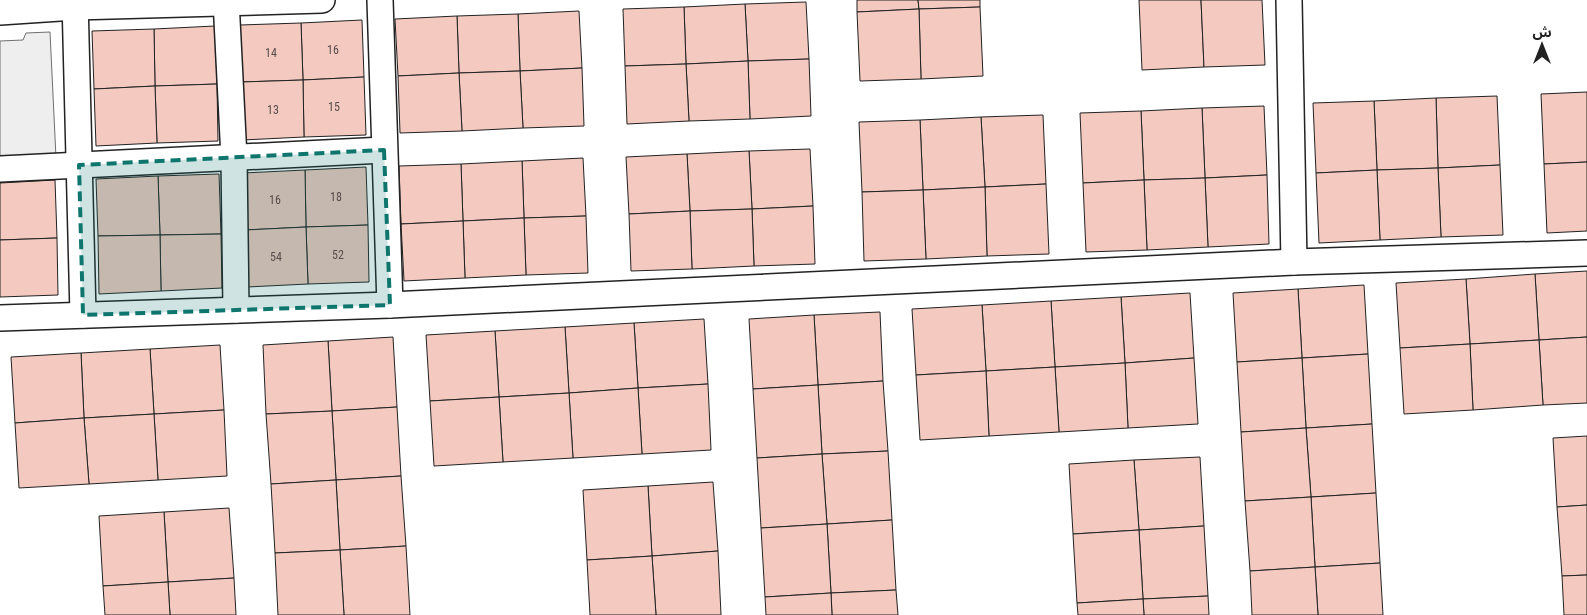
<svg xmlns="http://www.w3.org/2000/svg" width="1587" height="615" font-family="'Roboto Condensed','Noto Sans Arabic',sans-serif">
<rect width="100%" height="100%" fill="#fff"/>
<polygon fill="#eee" stroke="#6f6f6f" points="50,32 56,158 0,161 0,41 23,40 26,33"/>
<g fill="#f3c9c0" stroke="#222">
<polygon points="857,0 918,0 919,9 857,12"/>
<polygon points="918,0 980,0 980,7 919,9"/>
<polygon points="1139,0 1201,0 1204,67 1142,70"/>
<polygon points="1201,0 1262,0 1265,65 1204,67"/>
<polygon points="806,2 809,59 748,61 745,4"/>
<polygon points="745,4 748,61 686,64 684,7"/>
<polygon points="684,7 686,64 625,66 623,9"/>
<polygon points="980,7 983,76 921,79 919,9"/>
<polygon points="919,9 921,79 860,81 857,12"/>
<polygon points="579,11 582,68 520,71 518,14"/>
<polygon points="518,14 520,71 459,73 457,16"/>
<polygon points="457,16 459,73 398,76 395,19"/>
<polygon points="362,20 364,77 303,80 301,23"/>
<polygon points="301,23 303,80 241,82 240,25"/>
<polygon points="215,26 217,84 155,86 154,29"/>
<polygon points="154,29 155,86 94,89 92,31"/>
<polygon points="809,59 811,116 750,119 748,61"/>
<polygon points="748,61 750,119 689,121 686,64"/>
<polygon points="686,64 689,121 627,124 625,66"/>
<polygon points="582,68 584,126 523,128 520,71"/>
<polygon points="520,71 523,128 462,131 459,73"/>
<polygon points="459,73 462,131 400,133 398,76"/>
<polygon points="364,77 366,135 304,137 303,80"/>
<polygon points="303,80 304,137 243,140 241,82"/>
<polygon points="217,84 218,141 157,143 155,86"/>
<polygon points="155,86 157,143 96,146 94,89"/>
<polygon points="1587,92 1587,162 1544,164 1541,94"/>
<polygon points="1497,96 1500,165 1438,168 1436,98"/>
<polygon points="1436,98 1438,168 1377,170 1374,101"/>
<polygon points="1374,101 1377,170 1316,173 1313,103"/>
<polygon points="1264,106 1267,175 1205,178 1202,108"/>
<polygon points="1202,108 1205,178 1144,180 1141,111"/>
<polygon points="1141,111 1144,180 1083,183 1080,113"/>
<polygon points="1043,115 1046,184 985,187 981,117"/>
<polygon points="981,117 985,187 923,190 920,120"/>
<polygon points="920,120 923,190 862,192 859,122"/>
<polygon points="810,149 813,206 752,209 749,151"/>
<polygon points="749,151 752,209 690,211 687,154"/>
<polygon points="687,154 690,211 629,214 626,157"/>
<polygon points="583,158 586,216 524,218 522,161"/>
<polygon points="522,161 524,218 463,221 461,164"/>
<polygon points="1587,162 1587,231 1547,233 1544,164"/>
<polygon points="461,164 463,221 401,224 399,166"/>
<polygon points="1500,165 1503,235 1441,237 1438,168"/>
<polygon points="366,167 368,225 306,227 305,170"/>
<polygon points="1438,168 1441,237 1380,240 1377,170"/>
<polygon points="305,170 306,227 245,230 243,173"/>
<polygon points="1377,170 1380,240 1319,243 1316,173"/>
<polygon points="219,174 221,234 160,235 158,176"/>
<polygon points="1267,175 1269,244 1208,247 1205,178"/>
<polygon points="158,176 160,235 98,236 96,179"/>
<polygon points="1205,178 1208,247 1147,250 1144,180"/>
<polygon points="55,180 57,238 0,240 0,183"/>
<polygon points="1144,180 1147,250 1086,252 1083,183"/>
<polygon points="1046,184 1049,254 987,256 985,187"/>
<polygon points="985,187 987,256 926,259 923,190"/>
<polygon points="923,190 926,259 864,261 862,192"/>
<polygon points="813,206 815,264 754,266 752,209"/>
<polygon points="752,209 754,266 692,269 690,211"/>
<polygon points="690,211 692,269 631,271 629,214"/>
<polygon points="586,216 588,273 526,275 524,218"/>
<polygon points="524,218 526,275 465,278 463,221"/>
<polygon points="463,221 465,278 404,281 401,224"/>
<polygon points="368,225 369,282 308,284 306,227"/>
<polygon points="306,227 308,284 247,287 245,230"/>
<polygon points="221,234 222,288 161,291 160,235"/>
<polygon points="160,235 161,291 99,294 98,236"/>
<polygon points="57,238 58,295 0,297 0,240"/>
<polygon points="1587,271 1587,337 1539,340 1535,274"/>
<polygon points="1535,274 1539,340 1470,344 1466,279"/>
<polygon points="1466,279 1470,344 1400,348 1396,283"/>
<polygon points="1364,285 1368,354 1302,358 1298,289"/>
<polygon points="1298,289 1302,358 1237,362 1233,293"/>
<polygon points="1190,293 1194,358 1125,363 1121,297"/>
<polygon points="1121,297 1125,363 1055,367 1051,301"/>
<polygon points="1051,301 1055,367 986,371 982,305"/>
<polygon points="982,305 986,371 916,375 912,309"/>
<polygon points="880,312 883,381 818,385 814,315"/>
<polygon points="814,315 818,385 753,389 749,319"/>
<polygon points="704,319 708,384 638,388 634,323"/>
<polygon points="634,323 638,388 569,393 565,327"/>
<polygon points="565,327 569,393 499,397 495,331"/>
<polygon points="495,331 499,397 430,401 426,335"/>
<polygon points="393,337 397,407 332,411 328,341"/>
<polygon points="1587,337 1587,403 1543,405 1539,340"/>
<polygon points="1539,340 1543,405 1473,410 1470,344"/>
<polygon points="328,341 332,411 266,414 263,345"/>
<polygon points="1470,344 1473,410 1404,414 1400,348"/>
<polygon points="220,345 224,410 154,414 150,349"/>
<polygon points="150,349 154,414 84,418 81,353"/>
<polygon points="81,353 84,418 15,423 11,357"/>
<polygon points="1368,354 1372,424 1306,428 1302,358"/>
<polygon points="1194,358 1198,424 1128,428 1125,363"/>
<polygon points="1302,358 1306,428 1241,432 1237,362"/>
<polygon points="1125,363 1128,428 1059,432 1055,367"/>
<polygon points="1055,367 1059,432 989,436 986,371"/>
<polygon points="986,371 989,436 920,440 916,375"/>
<polygon points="883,381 888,451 822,454 818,385"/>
<polygon points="708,384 711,450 642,454 638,388"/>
<polygon points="818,385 822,454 757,458 753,389"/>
<polygon points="638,388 642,454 573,458 569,393"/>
<polygon points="569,393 573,458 503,462 499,397"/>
<polygon points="499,397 503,462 434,466 430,401"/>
<polygon points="397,407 401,476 336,480 332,411"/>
<polygon points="224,410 227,476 158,480 154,414"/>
<polygon points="332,411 336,480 271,484 266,414"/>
<polygon points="154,414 158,480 89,484 84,418"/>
<polygon points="84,418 89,484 19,488 15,423"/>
<polygon points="1372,424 1376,493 1311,497 1306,428"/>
<polygon points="1306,428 1311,497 1245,501 1241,432"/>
<polygon points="1587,436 1587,505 1557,507 1553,438"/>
<polygon points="888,451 892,520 827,524 822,454"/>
<polygon points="822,454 827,524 761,528 757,458"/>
<polygon points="1200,457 1204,526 1139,530 1134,460"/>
<polygon points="1134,460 1139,530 1073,534 1069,464"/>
<polygon points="401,476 406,546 340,550 336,480"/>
<polygon points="336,480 340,550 275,553 271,484"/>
<polygon points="713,482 718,551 652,556 648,486"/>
<polygon points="648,486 652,556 587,560 583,490"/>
<polygon points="1376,493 1380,563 1315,567 1311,497"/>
<polygon points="1311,497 1315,567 1250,571 1245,501"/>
<polygon points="1587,505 1587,575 1562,576 1557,507"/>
<polygon points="229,508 234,578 168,582 164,512"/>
<polygon points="164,512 168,582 103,586 99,516"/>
<polygon points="892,520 896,590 831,593 827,524"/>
<polygon points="827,524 831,593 765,597 761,528"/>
<polygon points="1204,526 1208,596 1143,599 1139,530"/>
<polygon points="1139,530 1143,599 1077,603 1073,534"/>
<polygon points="406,546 410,615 344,615 340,550"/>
<polygon points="340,550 344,615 278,615 275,553"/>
<polygon points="718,551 721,615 656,615 652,556"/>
<polygon points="652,556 656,615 590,615 587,560"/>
<polygon points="1380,563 1383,615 1318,615 1315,567"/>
<polygon points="1315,567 1318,615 1252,615 1250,571"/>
<polygon points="1587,575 1587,615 1564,615 1562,576"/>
<polygon points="234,578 236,615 170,615 168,582"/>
<polygon points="168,582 170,615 105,615 103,586"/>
<polygon points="896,590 898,615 832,615 831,593"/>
<polygon points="831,593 832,615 766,615 765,597"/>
<polygon points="1208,596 1209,615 1144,615 1143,599"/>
<polygon points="1143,599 1144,615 1078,615 1077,603"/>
</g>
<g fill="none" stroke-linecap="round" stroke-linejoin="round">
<defs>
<g id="street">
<polyline points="75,0 83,315"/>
<polyline points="226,0 234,158 236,310"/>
<polyline points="380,0 390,305"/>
<polyline points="1289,0 1294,262"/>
<polyline points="0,12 75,7 322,0"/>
<polyline points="0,169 384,150"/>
<polyline points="0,318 390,305 1294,262 1587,253"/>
</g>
</defs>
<use href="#street" stroke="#222" stroke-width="28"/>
<use href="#street" stroke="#fff" stroke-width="25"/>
</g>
<path fill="#0f766e" fill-opacity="0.2" stroke="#0f766e" stroke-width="4" stroke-dasharray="10 6" stroke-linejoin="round" d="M 384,150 L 390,305 L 83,315 L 79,165 Z"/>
<g text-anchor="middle" stroke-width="4" stroke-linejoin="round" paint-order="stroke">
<g font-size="12" fill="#564c4a">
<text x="333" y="54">16</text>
<text x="271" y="57">14</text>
<text x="334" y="111">15</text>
<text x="273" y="114">13</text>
<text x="336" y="201">18</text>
<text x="275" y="204">16</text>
<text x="338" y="259">52</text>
<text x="276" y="261">54</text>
</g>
</g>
<g transform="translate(1542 45)" stroke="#ffffff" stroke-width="4" paint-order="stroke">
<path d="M0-4L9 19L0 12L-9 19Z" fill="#222222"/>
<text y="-8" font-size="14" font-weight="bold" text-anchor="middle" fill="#222222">ش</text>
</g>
</svg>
